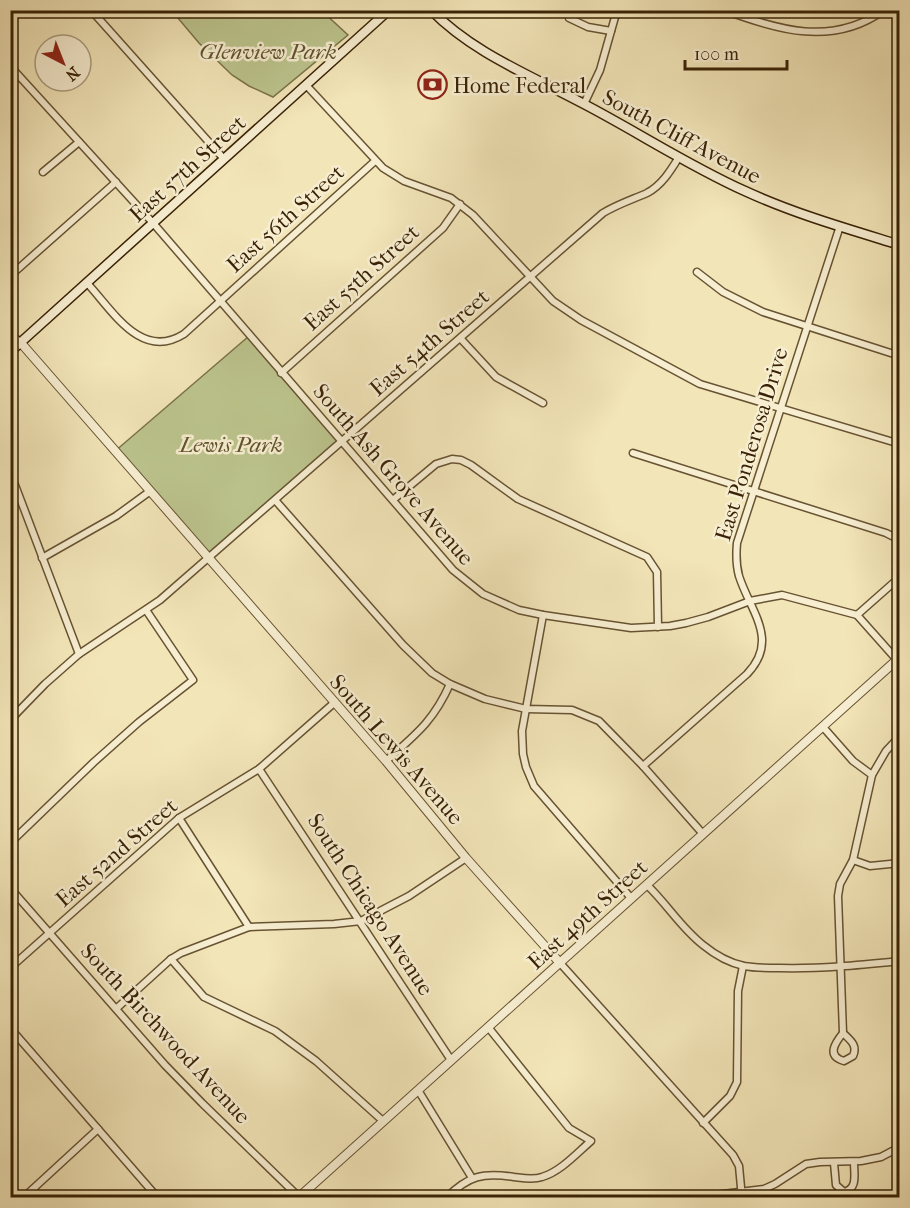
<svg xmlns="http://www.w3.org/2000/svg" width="910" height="1208" font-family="'IM FELL French Canon',serif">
<rect width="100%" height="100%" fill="#f2e5b8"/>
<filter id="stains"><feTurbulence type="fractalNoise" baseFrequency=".00333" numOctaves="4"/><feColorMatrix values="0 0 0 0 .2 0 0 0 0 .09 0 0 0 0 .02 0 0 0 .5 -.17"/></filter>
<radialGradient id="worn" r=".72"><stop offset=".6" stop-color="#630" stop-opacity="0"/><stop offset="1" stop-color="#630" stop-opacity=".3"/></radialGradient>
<g fill="#bcc48d" stroke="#7a7349" stroke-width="1.5">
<polygon points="172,11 322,11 348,35 273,97 249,86 232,75 199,43"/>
<polygon points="249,336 342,441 207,558 114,452"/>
</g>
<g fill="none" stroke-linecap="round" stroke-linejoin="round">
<defs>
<g id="minor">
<polyline points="91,10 224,159"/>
<path d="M 724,10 C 777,30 833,47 884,10"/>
<polyline points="569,18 588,27 611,31"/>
<polyline points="10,66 153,223 453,570 483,594 519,610 543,615 631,628 670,626 686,623 708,617 750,601 782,595 857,615 897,660"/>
<polyline points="306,85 383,168 404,181 451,198 473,215 553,301 581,320 700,384 900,444"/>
<polyline points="584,104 600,70 617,10"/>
<polyline points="43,172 79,142"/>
<polyline points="697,272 723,292 763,312 900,356"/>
<polyline points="10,276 116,182"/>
<path d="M 87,283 C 113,311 141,361 184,334 L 375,161"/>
<polyline points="10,333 21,343"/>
<polyline points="461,339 496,377 543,403"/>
<polyline points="281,373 443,228 460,204"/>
<polyline points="633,453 886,533 900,540"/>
<polyline points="15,485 79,654"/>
<polyline points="394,499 436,464 452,459 461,460 471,465 518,499 647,557 657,572 658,627"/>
<polyline points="275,500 403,645 432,673 450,684 485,699 526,709 572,710 599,721 643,766 703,834"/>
<polyline points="42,558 116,516 149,492"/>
<polyline points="543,615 522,731 523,754 526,767 534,786 631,898"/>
<polyline points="857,615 900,577"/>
<polyline points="10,704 16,714"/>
<path d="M 10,720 L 45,684 L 79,654 L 160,600 L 603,213 C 618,204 631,200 647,193 C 662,185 671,170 679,157"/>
<polyline points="823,727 853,761 872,775"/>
<path d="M 386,761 C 415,735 433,722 450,684"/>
<path d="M 643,766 L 747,674 C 780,640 750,611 739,576 C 736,565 736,554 737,543 L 840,226"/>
<polyline points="259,769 451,1060"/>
<polyline points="179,818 249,927"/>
<polyline points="10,843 94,762 139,722 193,680 146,610"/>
<polyline points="853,860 870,866 900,863"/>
<path d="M 647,885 C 667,904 681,928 703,945 C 714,954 730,963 744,966 C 755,968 769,968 780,968 C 821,969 860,965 900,961"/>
<polyline points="10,888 165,1065 202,1103 300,1198"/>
<polyline points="171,959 204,997 275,1031 316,1061 383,1121"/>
<polyline points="560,963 733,1155 739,1166 742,1198"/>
<polyline points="10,968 179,818 259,769 334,703"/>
<polyline points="117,1008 171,959 181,953 249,927 334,924 361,921 409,896 466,858"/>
<polyline points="10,1028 158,1198"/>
<polyline points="843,1033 838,896 840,884 853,860 872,775 886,751 900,736"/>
<path d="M 843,1033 C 850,1040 858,1045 853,1056 L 844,1061 C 826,1056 835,1043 843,1033 Z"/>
<polyline points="418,1090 472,1178"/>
<polyline points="703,1123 730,1096 737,1082 738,991 743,966"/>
<path d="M 834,1163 L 836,1185 L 844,1192 C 858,1189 854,1174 854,1162"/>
<polyline points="33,1189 40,1198"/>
<polyline points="23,1198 98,1129"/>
<path d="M 446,1198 C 468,1176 483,1172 514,1177 C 523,1178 533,1180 542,1177 C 560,1172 577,1153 591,1141 L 569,1128 L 488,1027"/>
<polyline points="690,1198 764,1189 775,1184 806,1164 820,1162 861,1161 881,1157 900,1147"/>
</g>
<g id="tertiary">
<polyline points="21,343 386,761 466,858 560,963"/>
<polyline points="298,1198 900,657"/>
</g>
<g id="secondary">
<path d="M 431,10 C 473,53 530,75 582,103 C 636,131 689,166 745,191 C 795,214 848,229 900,245"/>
<polyline points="10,352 389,10"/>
</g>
</defs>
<use href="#minor" stroke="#675332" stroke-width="9"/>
<use href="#tertiary" stroke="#675332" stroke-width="10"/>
<use href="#secondary" stroke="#392205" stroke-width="11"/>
<use href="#minor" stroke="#f7eed1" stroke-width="6"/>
<use href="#tertiary" stroke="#f7eed1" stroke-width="8"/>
<use href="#secondary" stroke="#f7eed1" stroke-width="8"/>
</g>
<defs>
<symbol id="bank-ring" viewBox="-11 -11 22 22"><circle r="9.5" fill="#f7eed1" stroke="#8f2418" stroke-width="1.5"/><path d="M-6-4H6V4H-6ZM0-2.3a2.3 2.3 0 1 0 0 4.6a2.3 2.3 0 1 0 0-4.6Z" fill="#8f2418"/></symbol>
</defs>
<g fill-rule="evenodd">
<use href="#bank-ring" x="416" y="68" width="33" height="33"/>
</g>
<g text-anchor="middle" stroke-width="5" stroke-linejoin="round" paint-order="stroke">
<g font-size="22" font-style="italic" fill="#60532e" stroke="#f7eed1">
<text x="268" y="59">Glenview Park</text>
<text x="231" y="452">Lewis Park</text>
</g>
<g font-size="22" fill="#392205" stroke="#f7eed1" text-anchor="start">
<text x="453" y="93">Home Federal</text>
</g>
<g font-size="22" fill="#392205" stroke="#f7eed1">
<text transform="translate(682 136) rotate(28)" y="8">South Cliff Avenue</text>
<text transform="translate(187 168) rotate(-42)" y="8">East 57th Street</text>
<text transform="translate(285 218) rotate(-42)" y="8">East 56th Street</text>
<text transform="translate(361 277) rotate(-42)" y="8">East 55th Street</text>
<text transform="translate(429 342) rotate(-41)" y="8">East 54th Street</text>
<text transform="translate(751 444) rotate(-73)" y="8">East Ponderosa Drive</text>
<text transform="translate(394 474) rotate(49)" y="8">South Ash Grove Avenue</text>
<text transform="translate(397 749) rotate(49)" y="8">South Lewis Avenue</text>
<text transform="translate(116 852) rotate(-41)" y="8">East 52nd Street</text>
<text transform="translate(371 904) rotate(57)" y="8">South Chicago Avenue</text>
<text transform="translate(587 914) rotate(-42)" y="8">East 49th Street</text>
<text transform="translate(166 1033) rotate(47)" y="8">South Birchwood Avenue</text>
</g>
</g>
<rect width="910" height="1208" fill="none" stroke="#f2e5b8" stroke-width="36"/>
<rect x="12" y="12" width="886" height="1184" fill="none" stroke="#392205" stroke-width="3"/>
<rect x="18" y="18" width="874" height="1172" fill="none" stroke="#392205" stroke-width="1.5"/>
<g transform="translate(63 63) rotate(138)"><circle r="28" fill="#f7eed1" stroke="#ab9c7f" stroke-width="1.5"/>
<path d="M0-4.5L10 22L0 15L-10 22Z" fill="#8f2418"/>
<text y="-9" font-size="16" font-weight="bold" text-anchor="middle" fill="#392205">N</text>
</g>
<path d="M685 60v9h102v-9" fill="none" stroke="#392205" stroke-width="3"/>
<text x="694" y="60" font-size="18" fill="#392205" stroke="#f7eed1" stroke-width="4.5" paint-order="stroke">100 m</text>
<rect width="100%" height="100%" filter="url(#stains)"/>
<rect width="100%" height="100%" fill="url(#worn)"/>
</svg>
